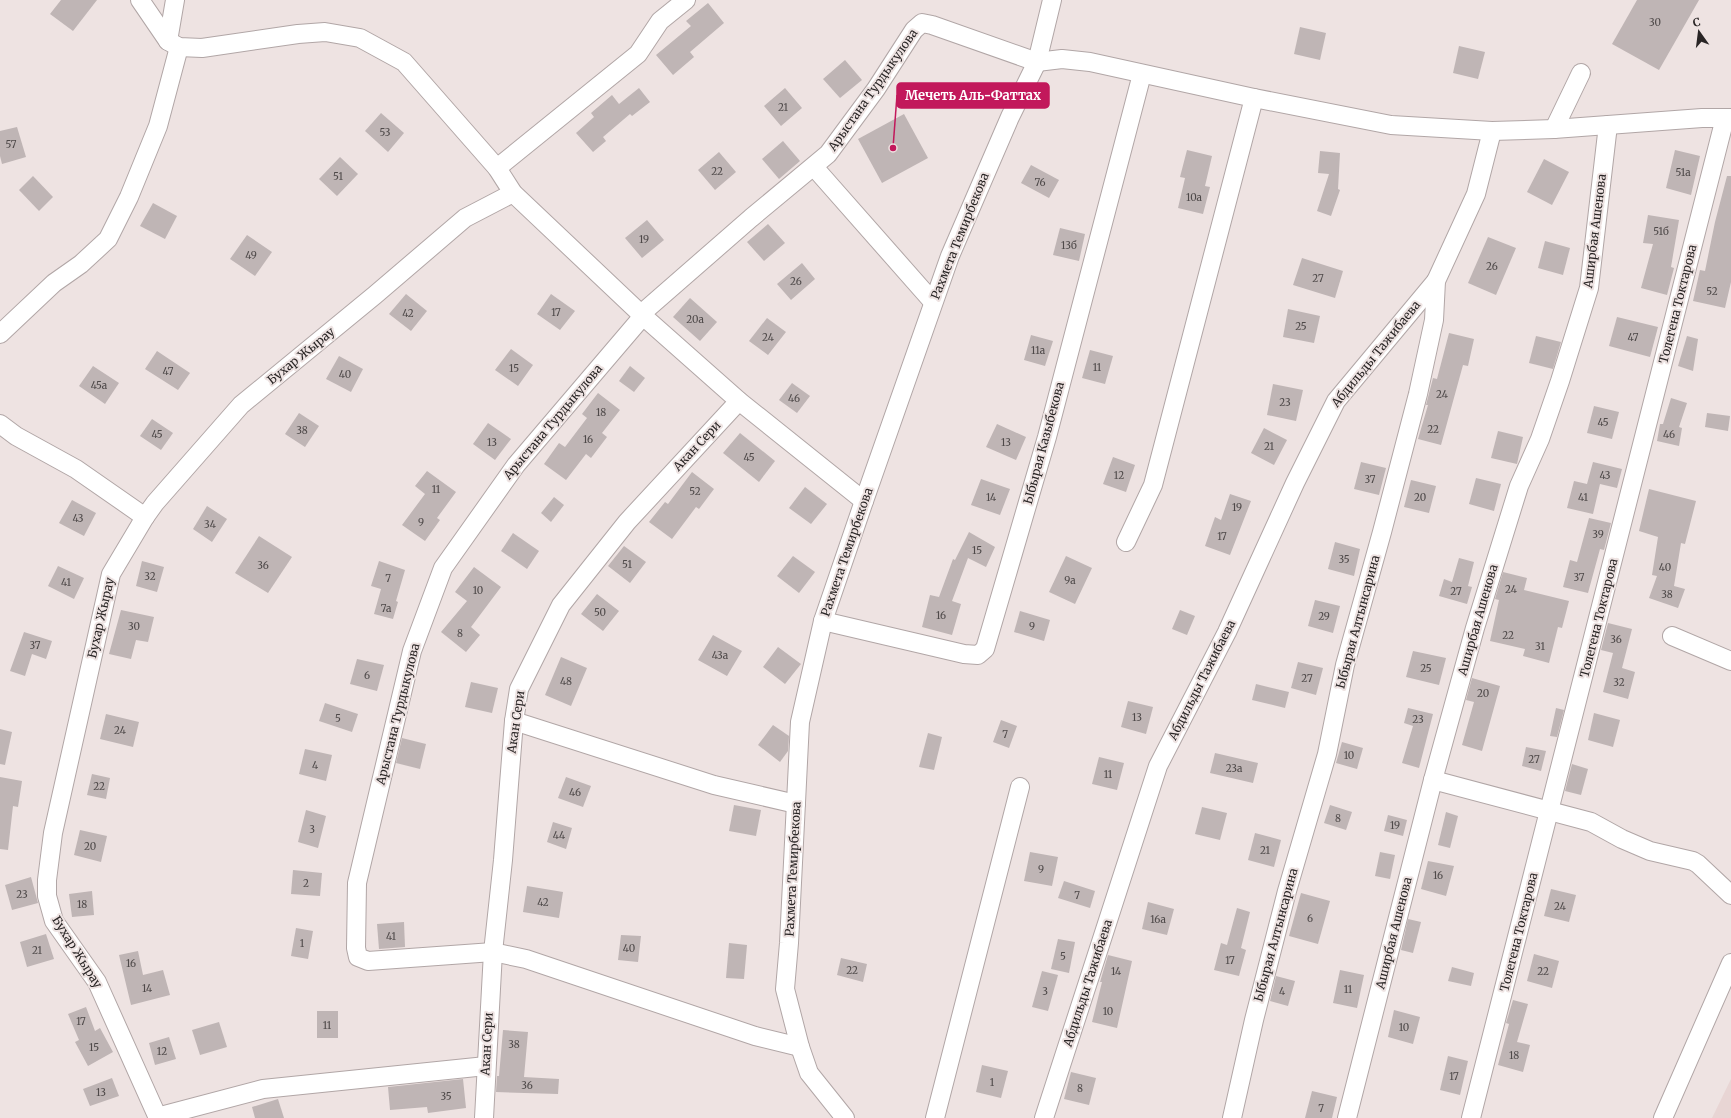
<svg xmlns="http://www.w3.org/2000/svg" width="1731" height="1118" font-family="Merriweather,serif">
<rect width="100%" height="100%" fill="#eee3e2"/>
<polygon fill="#e8d5d4" points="1731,1079 1731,1118 1712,1118"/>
<g fill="#bfb5b5">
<polygon points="61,0 97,0 73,31 50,14"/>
<polygon points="1637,0 1699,0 1659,70 1612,44"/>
<polygon points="708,3 724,23 690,52 694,57 673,75 656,55 691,26 686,21"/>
<polygon points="1300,27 1326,33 1320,60 1294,54"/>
<polygon points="1459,46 1485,52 1478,79 1453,73"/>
<polygon points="845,60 862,80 840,98 823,79"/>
<polygon points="639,88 650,102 632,116 630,114 603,137 606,141 593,152 576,133 594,117 591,113 612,95 619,104"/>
<polygon points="785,88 802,108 781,126 764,106"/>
<polygon points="381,113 404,133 388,152 365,131"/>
<polygon points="904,114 928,158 882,183 858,139"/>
<polygon points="17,127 26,157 2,164 0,156 0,131"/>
<polygon points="783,141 800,161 779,179 762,159"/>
<polygon points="1187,150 1212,156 1205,186 1210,187 1203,214 1178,208 1185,178 1180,177"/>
<polygon points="1675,150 1700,156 1691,195 1666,188"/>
<polygon points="1320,151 1340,153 1338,189 1340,190 1331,216 1317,211 1329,174 1318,173"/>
<polygon points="719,152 736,172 715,190 698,170"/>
<polygon points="340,157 358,174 337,196 319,179"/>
<polygon points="1544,159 1569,172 1552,205 1527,192"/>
<polygon points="1031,165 1059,180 1049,198 1021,183"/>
<polygon points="33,176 53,197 39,211 19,190"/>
<polygon points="1727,176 1731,176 1731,282 1725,308 1693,301 1700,270 1705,271 1715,222"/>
<polygon points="153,203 177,216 165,239 140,226"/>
<polygon points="1648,215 1679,220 1671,267 1674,268 1667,295 1641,288 1653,244 1643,243"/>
<polygon points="647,220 664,240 642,258 625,238"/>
<polygon points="768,224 785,243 764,261 747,242"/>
<polygon points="1060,228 1085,234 1079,261 1053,255"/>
<polygon points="247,235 272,252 255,276 230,259"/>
<polygon points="1488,237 1516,248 1496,295 1468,283"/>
<polygon points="1545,241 1570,248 1563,275 1538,268"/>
<polygon points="1302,258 1343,271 1335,298 1293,285"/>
<polygon points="802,263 815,279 791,300 777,284"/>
<polygon points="406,294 427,311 411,331 389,314"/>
<polygon points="551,294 575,311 560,330 537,314"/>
<polygon points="690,298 717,322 700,341 673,317"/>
<polygon points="1288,309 1320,316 1314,343 1283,337"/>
<polygon points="1617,317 1658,327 1650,357 1609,346"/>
<polygon points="767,318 786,332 768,355 749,341"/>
<polygon points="1449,333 1474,339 1468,366 1463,365 1441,445 1418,439 1428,405 1426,405 1433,378 1437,379"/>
<polygon points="1031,335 1053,341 1045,366 1024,360"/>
<polygon points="1536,336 1561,342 1553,369 1529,363"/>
<polygon points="1687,336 1698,339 1693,371 1678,366"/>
<polygon points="511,349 533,365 518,386 495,370"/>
<polygon points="1090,350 1113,356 1105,384 1082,378"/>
<polygon points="157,351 190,373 178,390 145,369"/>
<polygon points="339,356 363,369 351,392 326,379"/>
<polygon points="93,366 119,383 105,404 79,386"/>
<polygon points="630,366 645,378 634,392 619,381"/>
<polygon points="792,383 810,396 797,413 779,400"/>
<polygon points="1273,384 1303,390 1296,421 1267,415"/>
<polygon points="598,393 620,410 602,433 607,437 591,458 586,454 566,480 544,464 559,443 565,447 587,418 582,414"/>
<polygon points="1671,398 1687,403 1679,427 1682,428 1679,446 1657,441 1660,424 1663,424"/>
<polygon points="1594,406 1619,412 1612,439 1587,433"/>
<polygon points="299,413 319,426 305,447 285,434"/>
<polygon points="1707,413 1730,416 1728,431 1705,427"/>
<polygon points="152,419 173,433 161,450 140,436"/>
<polygon points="488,423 511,439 495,460 473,444"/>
<polygon points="997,424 1026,437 1016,460 986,447"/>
<polygon points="1264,428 1287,440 1274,465 1251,453"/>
<polygon points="1498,431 1523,437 1517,464 1491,458"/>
<polygon points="740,433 775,461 759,482 723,453"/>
<polygon points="1113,457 1135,465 1126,492 1103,484"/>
<polygon points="1361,462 1386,468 1379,495 1354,489"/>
<polygon points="1593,462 1622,469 1617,488 1600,484 1593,514 1567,508 1574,481 1587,484"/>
<polygon points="427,471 456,492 437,518 440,520 425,541 402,525 425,494 415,486"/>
<polygon points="692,472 714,489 699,509 696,507 672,539 649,522 665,502 668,504"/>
<polygon points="1476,478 1501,484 1494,511 1469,504"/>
<polygon points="981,479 1010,489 1000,515 971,505"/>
<polygon points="1411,480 1436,486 1429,513 1404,507"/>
<polygon points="805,487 827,504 811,524 789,508"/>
<polygon points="1649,489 1696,501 1685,544 1681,543 1674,586 1685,589 1678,608 1649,598 1657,576 1652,575 1658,537 1639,531"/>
<polygon points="1230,494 1251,501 1230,555 1205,546 1215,517 1221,520"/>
<polygon points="554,497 564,505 551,522 541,513"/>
<polygon points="72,500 96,513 84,536 59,523"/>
<polygon points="207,506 227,519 212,542 193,529"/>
<polygon points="1589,518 1611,523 1604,550 1600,549 1588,593 1563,587 1570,560 1577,562"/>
<polygon points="969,532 995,547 986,567 968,558 952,601 961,604 952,635 922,627 930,595 939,597 953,559 955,560"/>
<polygon points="513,533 539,551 527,569 501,551"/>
<polygon points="259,536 292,557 268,593 235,573"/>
<polygon points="1335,542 1360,549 1354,576 1328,569"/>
<polygon points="624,546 646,562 630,583 608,566"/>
<polygon points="793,556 815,572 799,593 777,576"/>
<polygon points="1066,556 1092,568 1075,604 1049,592"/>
<polygon points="1459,558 1474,562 1468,586 1472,587 1467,604 1439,596 1444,579 1452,582"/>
<polygon points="142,561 164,567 157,592 136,586"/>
<polygon points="379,561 405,570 396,601 398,602 393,619 374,614 381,589 371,586"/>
<polygon points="58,566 84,578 74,599 48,586"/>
<polygon points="474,567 501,587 471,627 480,635 466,652 441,632 467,601 455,592"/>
<polygon points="1503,572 1527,578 1524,590 1569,601 1562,628 1558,627 1549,663 1523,656 1525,649 1490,641 1499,600 1495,599"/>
<polygon points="597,594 619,611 603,631 581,614"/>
<polygon points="1315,600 1340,606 1333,633 1308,626"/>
<polygon points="121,610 154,617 148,642 136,640 131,659 109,654"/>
<polygon points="1180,610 1195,616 1187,635 1172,629"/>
<polygon points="1020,611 1050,620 1044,641 1014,632"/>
<polygon points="1608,623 1632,629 1622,668 1635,672 1628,699 1603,692 1613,653 1601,650"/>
<polygon points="24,632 52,641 46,659 32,654 25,676 10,671"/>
<polygon points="713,635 742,651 727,676 698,660"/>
<polygon points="778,647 801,664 785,684 763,667"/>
<polygon points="1413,651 1446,658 1439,685 1406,677"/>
<polygon points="561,657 587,668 571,706 545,695"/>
<polygon points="357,659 384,665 377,691 350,684"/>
<polygon points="1298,662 1323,668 1316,695 1291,688"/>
<polygon points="1472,678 1500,686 1482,751 1462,745 1474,702 1466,700"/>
<polygon points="471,682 498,688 492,713 465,707"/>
<polygon points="1256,684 1289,692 1285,708 1252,700"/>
<polygon points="1128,701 1153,707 1146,734 1121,727"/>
<polygon points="325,703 358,714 352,732 319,721"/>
<polygon points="1408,708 1433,714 1419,768 1402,763 1413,726 1404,723"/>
<polygon points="1556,708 1564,710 1557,737 1550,736"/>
<polygon points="1594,713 1620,720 1613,747 1588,740"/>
<polygon points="106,714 139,722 133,747 100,739"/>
<polygon points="1001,720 1017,726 1009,748 993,742"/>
<polygon points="773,725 789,736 788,751 780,762 758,745"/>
<polygon points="0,729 12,732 5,765 0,764"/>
<polygon points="928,733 942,737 934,770 919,767"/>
<polygon points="402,738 426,744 420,769 396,763"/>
<polygon points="1342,742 1363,748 1357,769 1336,763"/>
<polygon points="1526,747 1546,751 1541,771 1522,766"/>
<polygon points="305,749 332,755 326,781 299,774"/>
<polygon points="1215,753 1258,763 1253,783 1210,773"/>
<polygon points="1099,757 1124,763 1117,790 1092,784"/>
<polygon points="1572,764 1588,769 1581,795 1565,791"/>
<polygon points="92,774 110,778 106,799 87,795"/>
<polygon points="0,777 22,781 18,807 13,806 8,850 0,849"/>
<polygon points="566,777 591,786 583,807 558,798"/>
<polygon points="734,805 761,810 756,836 729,831"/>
<polygon points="1330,805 1352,812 1346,830 1324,823"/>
<polygon points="1202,807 1227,813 1220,840 1195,834"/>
<polygon points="306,810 326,816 318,848 298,842"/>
<polygon points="1446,812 1458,816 1450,848 1438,845"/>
<polygon points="1388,815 1407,820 1403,836 1384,831"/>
<polygon points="553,822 572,828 566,849 547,842"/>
<polygon points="80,830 107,836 101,862 74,855"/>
<polygon points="1255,833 1281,840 1274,867 1248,860"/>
<polygon points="1030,852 1058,857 1052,886 1024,881"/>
<polygon points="1380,852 1395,855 1390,879 1375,876"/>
<polygon points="1428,861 1454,866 1446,896 1421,889"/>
<polygon points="293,870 322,873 320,896 291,894"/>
<polygon points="31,877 38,903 12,910 5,885"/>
<polygon points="1064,881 1095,891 1090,908 1058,898"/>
<polygon points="527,886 563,892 559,918 523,912"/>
<polygon points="1551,889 1576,895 1569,922 1544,916"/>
<polygon points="92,891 94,915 72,917 69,894"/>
<polygon points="1301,893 1330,901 1318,944 1289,936"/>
<polygon points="1148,902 1174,909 1167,935 1142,929"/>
<polygon points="1237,908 1250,912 1241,948 1246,950 1239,976 1214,970 1221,943 1227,945"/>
<polygon points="1408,919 1421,922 1413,953 1401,950"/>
<polygon points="404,922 405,947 379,949 377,924"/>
<polygon points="296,928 313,931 308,959 291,956"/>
<polygon points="46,934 54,959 27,967 20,942"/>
<polygon points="621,935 641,936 638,962 618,960"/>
<polygon points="1058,939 1075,942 1069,973 1051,969"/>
<polygon points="729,943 747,945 744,979 726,978"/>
<polygon points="138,951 143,975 163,970 170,995 131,1005 119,955"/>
<polygon points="1534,954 1559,961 1552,988 1527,981"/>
<polygon points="1108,955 1132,961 1117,1028 1092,1022 1102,982 1100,982"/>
<polygon points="841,958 867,964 863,982 837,975"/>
<polygon points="1452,967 1474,973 1471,986 1448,981"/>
<polygon points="1340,970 1364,975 1357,1008 1333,1003"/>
<polygon points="1042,971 1058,975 1048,1011 1032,1007"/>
<polygon points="1276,976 1295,981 1288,1006 1270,1001"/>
<polygon points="1513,1000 1528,1004 1517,1042 1530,1045 1523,1072 1498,1065 1509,1024 1506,1023"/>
<polygon points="86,1007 95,1031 100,1028 113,1052 88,1066 75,1042 79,1040 68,1014"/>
<polygon points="1394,1010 1420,1017 1413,1044 1388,1037"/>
<rect x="317" y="1011" width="21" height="27"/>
<polygon points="219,1022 227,1047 200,1055 192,1030"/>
<polygon points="503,1030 528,1032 524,1077 559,1079 558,1094 496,1092 497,1076 499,1076"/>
<polygon points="169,1037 176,1059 155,1065 149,1043"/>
<polygon points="1448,1056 1468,1061 1460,1095 1440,1090"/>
<polygon points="982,1065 1008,1071 1001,1098 976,1092"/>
<polygon points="1071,1072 1096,1078 1089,1105 1064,1099"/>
<polygon points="112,1078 119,1096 90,1106 83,1089"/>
<polygon points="463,1079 466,1108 428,1113 427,1107 390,1110 388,1087"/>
<polygon points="1312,1091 1337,1097 1332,1118 1305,1118"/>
<polygon points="278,1099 284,1118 255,1118 252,1107"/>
</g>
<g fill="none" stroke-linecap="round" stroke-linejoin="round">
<defs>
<g id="minor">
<polyline points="140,0 168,41 179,47 202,48 298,34 325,32 360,38 404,62 497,168 513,193 643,316 739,401 864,501"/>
<polyline points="168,41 175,0"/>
<polyline points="1554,129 1581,73"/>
<polyline points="814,167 933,302"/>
<polyline points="497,168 638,54 660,21 686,0"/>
<polyline points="641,314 751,218 828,154 876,89 914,30 922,23 932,25 1037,62 1062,59 1090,62 1254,98 1391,125 1492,131 1554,129 1702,118 1731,118"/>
<polyline points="643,316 516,465 443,568 412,651 357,883 356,948 358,957 368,961 493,952 526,959 755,1036 800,1047"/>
<polyline points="0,334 54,283 81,264 108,239 129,197 158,126 179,47"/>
<polyline points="0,424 16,436 76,469 145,517"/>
<polyline points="1126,542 1153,485 1254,98"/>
<polyline points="823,621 964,654 978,655 985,649 1047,437 1142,74"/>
<polyline points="1672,636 1731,661"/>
<polyline points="514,721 714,785 796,804"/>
<polyline points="1433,780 1591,822 1622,839 1650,851 1693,861 1698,864 1731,895"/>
<polyline points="157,1117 263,1089 486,1066"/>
<polyline points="158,1118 97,982 54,921 47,896 47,880 53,833 111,574 145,517 155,503 241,405 375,295 465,218 513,193"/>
<polyline points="484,1118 493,952 503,860 514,721 519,689 561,605 627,522 739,401"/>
<polyline points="845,1118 809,1073 800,1047 785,989 789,943 800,722 823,621 864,501 950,256 1010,117 1037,62 1052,0"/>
<polyline points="935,1118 1020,787"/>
<polyline points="1044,1118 1158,766 1227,632 1295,483 1336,401 1436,281"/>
<polyline points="1232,1118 1254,1020 1287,891 1327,754 1345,665 1382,532 1418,394 1434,320 1436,281 1476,194 1492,131"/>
<polyline points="1347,1118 1433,780 1475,628 1519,486 1540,439 1560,381 1589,288 1608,125"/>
<polyline points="1471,1118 1725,118"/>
<polyline points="1663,1118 1731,963"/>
</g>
</defs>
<use href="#minor" stroke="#b1a6a6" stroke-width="20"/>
<use href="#minor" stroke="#fff" stroke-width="18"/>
</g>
<g text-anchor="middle" stroke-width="4" stroke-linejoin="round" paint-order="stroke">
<g font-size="10" fill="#4e4949">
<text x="1655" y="26">30</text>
<text x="783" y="111">21</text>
<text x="385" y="136">53</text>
<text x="11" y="148">57</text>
<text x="717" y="175">22</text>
<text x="1683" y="176">51а</text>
<text x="338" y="180">51</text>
<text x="1040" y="186">76</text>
<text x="1194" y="201">10а</text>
<text x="1661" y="235">51б</text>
<text x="644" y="243">19</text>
<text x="1069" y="249">13б</text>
<text x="251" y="259">49</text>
<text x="1492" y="270">26</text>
<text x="1318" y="282">27</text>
<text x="796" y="285">26</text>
<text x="1712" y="295">52</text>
<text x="556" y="316">17</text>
<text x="408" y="317">42</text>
<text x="695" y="323">20а</text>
<text x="1301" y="330">25</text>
<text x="768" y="341">24</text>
<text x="1633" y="341">47</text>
<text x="1038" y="354">11а</text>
<text x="1097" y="371">11</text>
<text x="514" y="372">15</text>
<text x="168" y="375">47</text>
<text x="345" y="378">40</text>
<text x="99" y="389">45а</text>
<text x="1442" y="398">24</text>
<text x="794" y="402">46</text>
<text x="1285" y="406">23</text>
<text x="601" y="416">18</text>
<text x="1603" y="426">45</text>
<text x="1433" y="433">22</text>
<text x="302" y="434">38</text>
<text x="157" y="438">45</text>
<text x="1669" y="438">46</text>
<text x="588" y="443">16</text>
<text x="492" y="446">13</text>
<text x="1006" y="446">13</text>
<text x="1269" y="450">21</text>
<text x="749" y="461">45</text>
<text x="1119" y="479">12</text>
<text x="1605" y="479">43</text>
<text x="1370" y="483">37</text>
<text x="436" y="493">11</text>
<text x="695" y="495">52</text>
<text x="991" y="501">14</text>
<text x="1420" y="501">20</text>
<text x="1583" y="501">41</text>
<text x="1237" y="511">19</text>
<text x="78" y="522">43</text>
<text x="421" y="526">9</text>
<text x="210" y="528">34</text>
<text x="1598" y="538">39</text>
<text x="1222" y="540">17</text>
<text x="977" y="554">15</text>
<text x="1344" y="563">35</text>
<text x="627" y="568">51</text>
<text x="263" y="569">36</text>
<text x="1665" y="571">40</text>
<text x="150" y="580">32</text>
<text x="1579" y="581">37</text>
<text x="388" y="582">7</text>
<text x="1070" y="584">9а</text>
<text x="66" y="586">41</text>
<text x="1511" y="593">24</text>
<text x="478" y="594">10</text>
<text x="1456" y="595">27</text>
<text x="1667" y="598">38</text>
<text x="386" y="612">7а</text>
<text x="600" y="616">50</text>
<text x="941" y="619">16</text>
<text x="1324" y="620">29</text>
<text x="134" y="630">30</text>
<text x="1032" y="630">9</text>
<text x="460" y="637">8</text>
<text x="1508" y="639">22</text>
<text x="1616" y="643">36</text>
<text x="35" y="649">37</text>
<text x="1540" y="650">31</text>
<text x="720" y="659">43а</text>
<text x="1426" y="672">25</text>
<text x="367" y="679">6</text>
<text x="1307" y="682">27</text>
<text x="566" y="685">48</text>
<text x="1619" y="686">32</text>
<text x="1483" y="697">20</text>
<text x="1137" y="721">13</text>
<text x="338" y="722">5</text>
<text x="1418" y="723">23</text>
<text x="120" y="734">24</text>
<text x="1005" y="738">7</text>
<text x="1349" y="759">10</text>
<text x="1534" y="763">27</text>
<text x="315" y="769">4</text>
<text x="1234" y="772">23а</text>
<text x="1108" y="778">11</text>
<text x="99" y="790">22</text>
<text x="575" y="796">46</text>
<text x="1338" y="822">8</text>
<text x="1395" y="829">19</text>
<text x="312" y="833">3</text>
<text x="559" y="839">44</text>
<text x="90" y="850">20</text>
<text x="1265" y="854">21</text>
<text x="1041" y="873">9</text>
<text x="1438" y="879">16</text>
<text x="306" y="887">2</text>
<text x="22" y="898">23</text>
<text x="1077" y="899">7</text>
<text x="543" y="906">42</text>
<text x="82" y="908">18</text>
<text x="1560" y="910">24</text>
<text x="1310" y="922">6</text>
<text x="1158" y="923">16а</text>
<text x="391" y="940">41</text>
<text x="302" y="947">1</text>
<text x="629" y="952">40</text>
<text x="37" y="954">21</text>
<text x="1063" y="960">5</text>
<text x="1230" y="964">17</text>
<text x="131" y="967">16</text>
<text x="852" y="974">22</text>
<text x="1116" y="975">14</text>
<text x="1543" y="975">22</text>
<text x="147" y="992">14</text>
<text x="1348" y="993">11</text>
<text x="1045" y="995">3</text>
<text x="1282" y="995">4</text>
<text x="1108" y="1015">10</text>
<text x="81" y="1025">17</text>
<text x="327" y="1029">11</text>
<text x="1404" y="1031">10</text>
<text x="514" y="1048">38</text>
<text x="94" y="1051">15</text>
<text x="162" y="1055">12</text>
<text x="1514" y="1059">18</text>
<text x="1454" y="1080">17</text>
<text x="992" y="1086">1</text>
<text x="527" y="1089">36</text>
<text x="1080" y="1092">8</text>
<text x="101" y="1096">13</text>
<text x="446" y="1100">35</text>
<text x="1321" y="1112">7</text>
</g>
<g font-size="12" fill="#292525" stroke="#eee3e2">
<text transform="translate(873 90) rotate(-55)" y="4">Арыстана Турдыкулова</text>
<text transform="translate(1595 231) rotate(-83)" y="4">Аширбая Ашенова</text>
<text transform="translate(960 236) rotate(-68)" y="4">Рахмета Темирбекова</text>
<text transform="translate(1678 304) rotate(-76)" y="4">Толегена Токтарова</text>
<text transform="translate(1376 354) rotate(-51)" y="4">Абдильды Тажибаева</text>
<text transform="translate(301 356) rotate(-39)" y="4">Бухар Жырау</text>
<text transform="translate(553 422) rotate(-50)" y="4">Арыстана Турдыкулова</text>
<text transform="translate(1044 443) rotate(-75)" y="4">Ыбырая Казыбекова</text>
<text transform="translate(697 446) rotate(-47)" y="4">Акан Сери</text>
<text transform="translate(847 552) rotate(-71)" y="4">Рахмета Темирбекова</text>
<text transform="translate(101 618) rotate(-77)" y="4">Бухар Жырау</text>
<text transform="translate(1599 618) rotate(-76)" y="4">Толегена Токтарова</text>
<text transform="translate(1478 620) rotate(-74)" y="4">Аширбая Ашенова</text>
<text transform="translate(1358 622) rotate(-75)" y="4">Ыбырая Алтынсарина</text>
<text transform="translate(1202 680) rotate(-63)" y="4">Абдильды Тажибаева</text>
<text transform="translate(398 714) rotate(-76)" y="4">Арыстана Турдыкулова</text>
<text transform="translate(516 722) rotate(-82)" y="4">Акан Сери</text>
<text transform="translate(793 869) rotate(-87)" y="4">Рахмета Темирбекова</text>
<text transform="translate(1519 932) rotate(-76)" y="4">Толегена Токтарова</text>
<text transform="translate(1394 933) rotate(-76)" y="4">Аширбая Ашенова</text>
<text transform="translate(1276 935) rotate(-75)" y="4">Ыбырая Алтынсарина</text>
<text transform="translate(77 952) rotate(58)" y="4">Бухар Жырау</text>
<text transform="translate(1088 983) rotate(-72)" y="4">Абдильды Тажибаева</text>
<text transform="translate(487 1044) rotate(-87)" y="4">Акан Сери</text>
</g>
</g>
<path fill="none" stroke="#c2185b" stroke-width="1.5" d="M893 148L897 95"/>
<circle fill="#c2185b" stroke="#eee3e2" stroke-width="1.5" cx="893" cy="148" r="4"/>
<rect fill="#c2185b" stroke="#c2185b" stroke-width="1.5" x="897" y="83" width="152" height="25" rx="4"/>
<g font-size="13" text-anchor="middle" font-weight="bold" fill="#fff">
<text x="973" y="100">Мечеть Аль-Фаттах</text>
</g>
<g transform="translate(1699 32) rotate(346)" stroke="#eee3e2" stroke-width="3" paint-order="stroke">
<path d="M0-3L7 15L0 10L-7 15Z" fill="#292525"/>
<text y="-6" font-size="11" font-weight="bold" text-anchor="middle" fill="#292525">С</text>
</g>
</svg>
